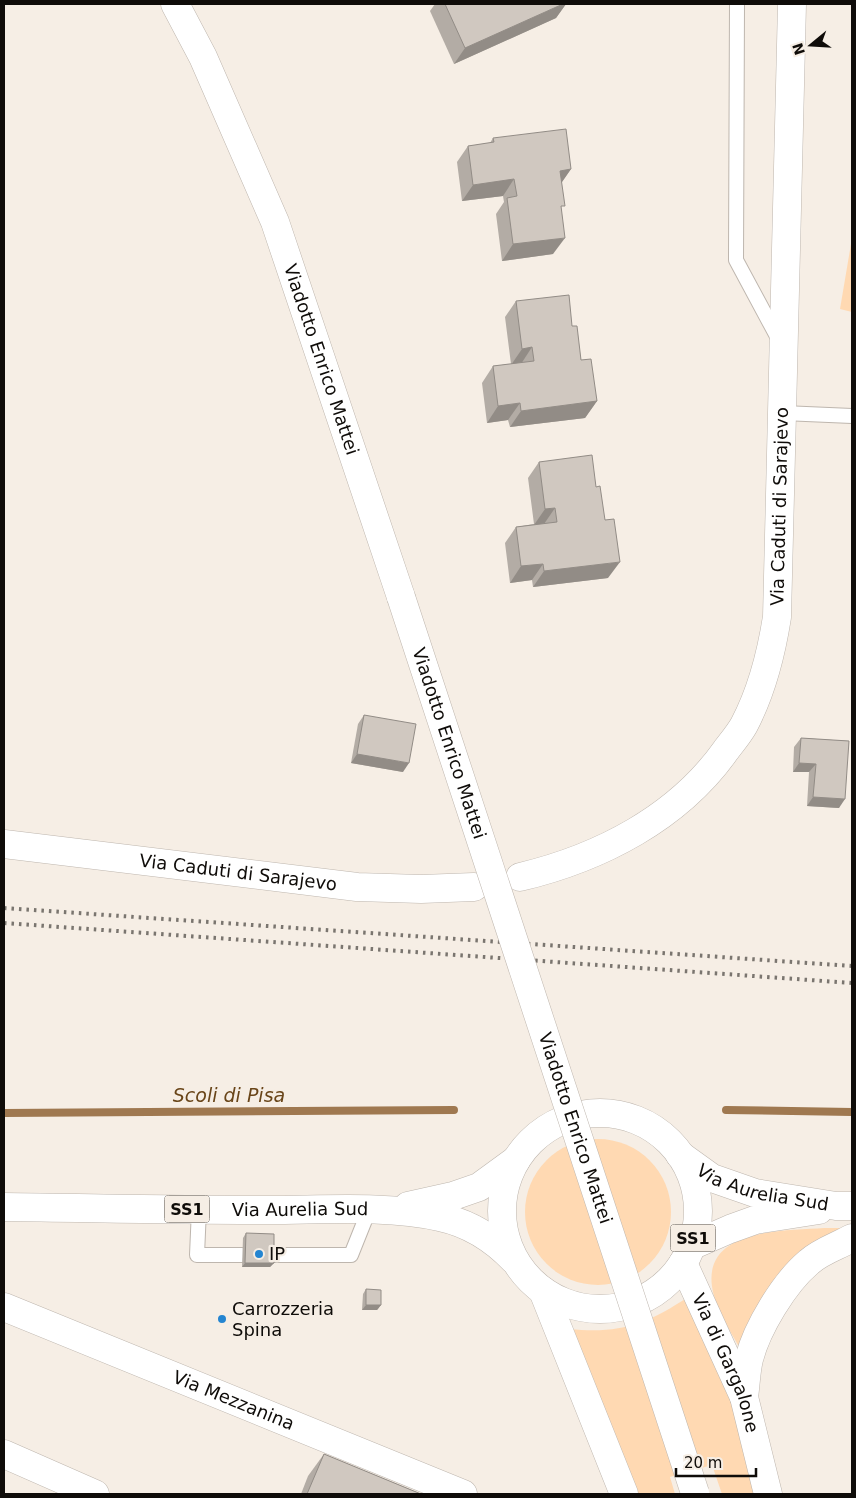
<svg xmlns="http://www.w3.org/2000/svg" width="856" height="1498" font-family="'DejaVu Sans',sans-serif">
<rect width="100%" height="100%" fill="#f6eee5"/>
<g fill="#ffd9b2">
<polygon points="852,238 852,312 840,309"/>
<circle cx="598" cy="1212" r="73"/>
<path d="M 824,1228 L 851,1228 L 739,1347 C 730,1330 717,1311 713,1292 C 699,1228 783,1231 824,1228 Z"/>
<path d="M 688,1297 L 730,1393 L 757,1494 L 722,1494 L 712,1465 L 670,1477 L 675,1494 L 638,1494 L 569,1329 C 619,1334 646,1325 688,1297 Z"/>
</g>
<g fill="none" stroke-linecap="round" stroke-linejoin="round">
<g stroke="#9f7850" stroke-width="8">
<polyline points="726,1110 852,1112"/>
<polyline points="4,1113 454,1110"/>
</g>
<defs>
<g id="lane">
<polyline points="737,4 736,260 779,340"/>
<polyline points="783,413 852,416"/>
<polyline points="199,1209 197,1255 242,1255"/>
<polyline points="271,1255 351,1255 369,1210"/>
</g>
<g id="street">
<path id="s1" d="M 4,844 L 357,887 L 421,889 L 474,887"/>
<path id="s2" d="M 520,877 C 600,858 678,818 726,750 C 732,742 739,734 744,725 C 762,691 771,655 777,617 L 792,4"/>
<path id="s3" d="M 4,1307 L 463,1494"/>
<polyline points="4,1454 95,1494"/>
</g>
<g id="secondary">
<path id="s4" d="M 175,4 L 203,57 L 275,222 L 401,597"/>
</g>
<g id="primary">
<circle cx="600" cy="1211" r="98"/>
<path id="s5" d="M 680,1155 L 712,1178 L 755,1193 L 836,1206 L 852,1206"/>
<polyline points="408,1206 453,1196 479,1187 516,1160"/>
<path id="s6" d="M 4,1207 C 92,1208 181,1210 269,1210 C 324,1210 387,1205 440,1217 C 468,1223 494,1239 514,1260"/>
<polyline points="691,1246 730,1229 755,1220 819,1210"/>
<path id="s7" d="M 683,1263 L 744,1397 L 768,1494"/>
<polyline points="543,1291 624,1494"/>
<path d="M 744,1397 C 746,1384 746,1371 749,1359 C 757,1328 784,1283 809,1262 C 821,1251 838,1246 852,1238"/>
</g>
</defs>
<use href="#lane" stroke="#beb6ae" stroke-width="16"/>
<use href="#street" stroke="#beb6ae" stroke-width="29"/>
<use href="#secondary" stroke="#beb6ae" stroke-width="29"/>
<use href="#primary" stroke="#beb6ae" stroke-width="29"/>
<use href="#lane" stroke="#fff" stroke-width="14"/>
<use href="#street" stroke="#fff" stroke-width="28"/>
<use href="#secondary" stroke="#fff" stroke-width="28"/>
<use href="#primary" stroke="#fff" stroke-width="28"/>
<g stroke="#7a756f" stroke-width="4" stroke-dasharray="2.5 5" stroke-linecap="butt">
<polyline points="4,908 852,966"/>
<polyline points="4,923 852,983"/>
</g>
<defs>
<g id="secondary-bridge">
<path id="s8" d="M 401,597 L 695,1493"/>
</g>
</defs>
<use href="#secondary-bridge" stroke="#beb6ae" stroke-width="29" stroke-linecap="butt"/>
<use href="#secondary-bridge" stroke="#fff" stroke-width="28"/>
</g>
<g fill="#b3aca5">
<polygon points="435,4 566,4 556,18 454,64 430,11"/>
<polygon points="493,138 571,169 561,183 561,211 553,254 502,261 496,214 504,202 503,196 462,201 457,162 468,146 490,143"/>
<polygon points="516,301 572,326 581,360 597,401 585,418 510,427 508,420 487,423 482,383 493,366 511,364 505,317"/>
<polygon points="539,462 596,487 608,578 533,587 532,580 510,583 505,543 516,527 534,524 528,478"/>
<polygon points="364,715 403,772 351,763 358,724"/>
<polygon points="801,738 849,741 839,808 807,806 809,772 793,772 794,747"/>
<polygon points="246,1233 274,1263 270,1267 242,1267 243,1238"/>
<polygon points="366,1289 381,1305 377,1310 362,1310 363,1294"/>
<polygon points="324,1454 421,1494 301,1494 308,1476"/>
</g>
<g fill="#928c86">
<polygon points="563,4 566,4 556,18 454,64 465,48"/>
<polygon points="571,169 560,185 560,171"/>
<polygon points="514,179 503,196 462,201 473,185"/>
<polygon points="565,238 553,254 502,261 513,244"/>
<polygon points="532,347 521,364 511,365 522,349"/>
<polygon points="597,401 585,418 510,427 521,411"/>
<polygon points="520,403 508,420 487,423 498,406"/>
<polygon points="555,508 544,524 534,525 545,509"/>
<polygon points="620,562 608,578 533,587 544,571"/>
<polygon points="543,564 532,580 510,583 521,566"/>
<polygon points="357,754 409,763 403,772 351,763"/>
<polygon points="799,763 816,764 809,772 793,772"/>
<polygon points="813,797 845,799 839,808 807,806"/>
<polygon points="245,1263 274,1263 270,1267 242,1267"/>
<polygon points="366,1305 381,1305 377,1310 362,1310"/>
</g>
<g fill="#d0c8c0" stroke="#928c86">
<polygon points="445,4 563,4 465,48"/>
<polygon points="566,129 571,169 560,171 565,206 561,206 565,238 513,244 507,198 517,196 514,179 473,185 468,146 494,142 493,138"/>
<polygon points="569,295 572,326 577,326 581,360 591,359 597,401 521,411 520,403 498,406 493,366 534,361 532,347 522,349 516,301"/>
<polygon points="592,455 596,487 600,486 605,520 614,519 620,562 544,571 543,564 521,566 516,527 557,522 555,508 545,509 539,462"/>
<polygon points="364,715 416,724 409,763 357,754"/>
<polygon points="801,738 849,741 845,799 813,797 816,764 799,763"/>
<polygon points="246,1233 274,1234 274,1263 245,1263"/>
<polygon points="366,1289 381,1290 381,1305 366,1305"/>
<polygon points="324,1454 421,1494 307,1494"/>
</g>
<g fill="#2485d1" stroke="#f6eee5" stroke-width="2">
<circle cx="259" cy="1254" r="5"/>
<circle cx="222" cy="1319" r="5"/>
</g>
<g text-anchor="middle" stroke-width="4.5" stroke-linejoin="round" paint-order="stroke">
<g fill="#f6eee5" stroke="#54504b" stroke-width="1">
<rect x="164.5" y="1195.5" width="45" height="27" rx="4"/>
<rect x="670.5" y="1224.5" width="45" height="27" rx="4"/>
</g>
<g font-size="16" font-weight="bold" fill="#0f0c09">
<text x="187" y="1215">SS1</text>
<text x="693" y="1244">SS1</text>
</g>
<g font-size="18" fill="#0f0c09" stroke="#f6eee5">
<text dy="6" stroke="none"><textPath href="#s4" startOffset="385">Viadotto Enrico Mattei</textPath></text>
<text dy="6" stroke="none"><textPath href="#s2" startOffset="502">Via Caduti di Sarajevo</textPath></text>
<text dy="6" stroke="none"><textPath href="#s8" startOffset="154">Viadotto Enrico Mattei</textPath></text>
<text dy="6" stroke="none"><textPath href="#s1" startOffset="236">Via Caduti di Sarajevo</textPath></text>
<text dy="6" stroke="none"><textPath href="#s8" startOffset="559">Viadotto Enrico Mattei</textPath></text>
<text dy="6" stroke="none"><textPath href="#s5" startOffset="91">Via Aurelia Sud</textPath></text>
<text dy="6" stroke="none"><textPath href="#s6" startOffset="296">Via Aurelia Sud</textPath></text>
<text dy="6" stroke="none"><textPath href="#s7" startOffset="109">Via di Gargalone</textPath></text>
<text dy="6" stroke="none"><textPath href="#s3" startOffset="248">Via Mezzanina</textPath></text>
</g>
<g font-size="18" fill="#0f0c09" stroke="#f6eee5" text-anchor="start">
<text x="269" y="1260">IP</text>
<text x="232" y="1315">Carrozzeria<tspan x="232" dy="21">Spina</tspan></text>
</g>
<g font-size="19" font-style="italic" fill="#694519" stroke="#f6eee5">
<text x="229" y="1102">Scoli di Pisa</text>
</g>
</g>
<rect width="856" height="1498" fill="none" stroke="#0f0c09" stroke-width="10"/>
<g transform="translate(811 45) rotate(252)" stroke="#f6eee5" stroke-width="4" paint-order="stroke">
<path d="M0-4L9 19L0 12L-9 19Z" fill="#0f0c09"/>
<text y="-8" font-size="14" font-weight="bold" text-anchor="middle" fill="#0f0c09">N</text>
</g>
<path d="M676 1468v8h80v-8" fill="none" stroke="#0f0c09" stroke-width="2.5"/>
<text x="684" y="1468" font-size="15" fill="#0f0c09" stroke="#f6eee5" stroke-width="4" paint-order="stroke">20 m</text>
</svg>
